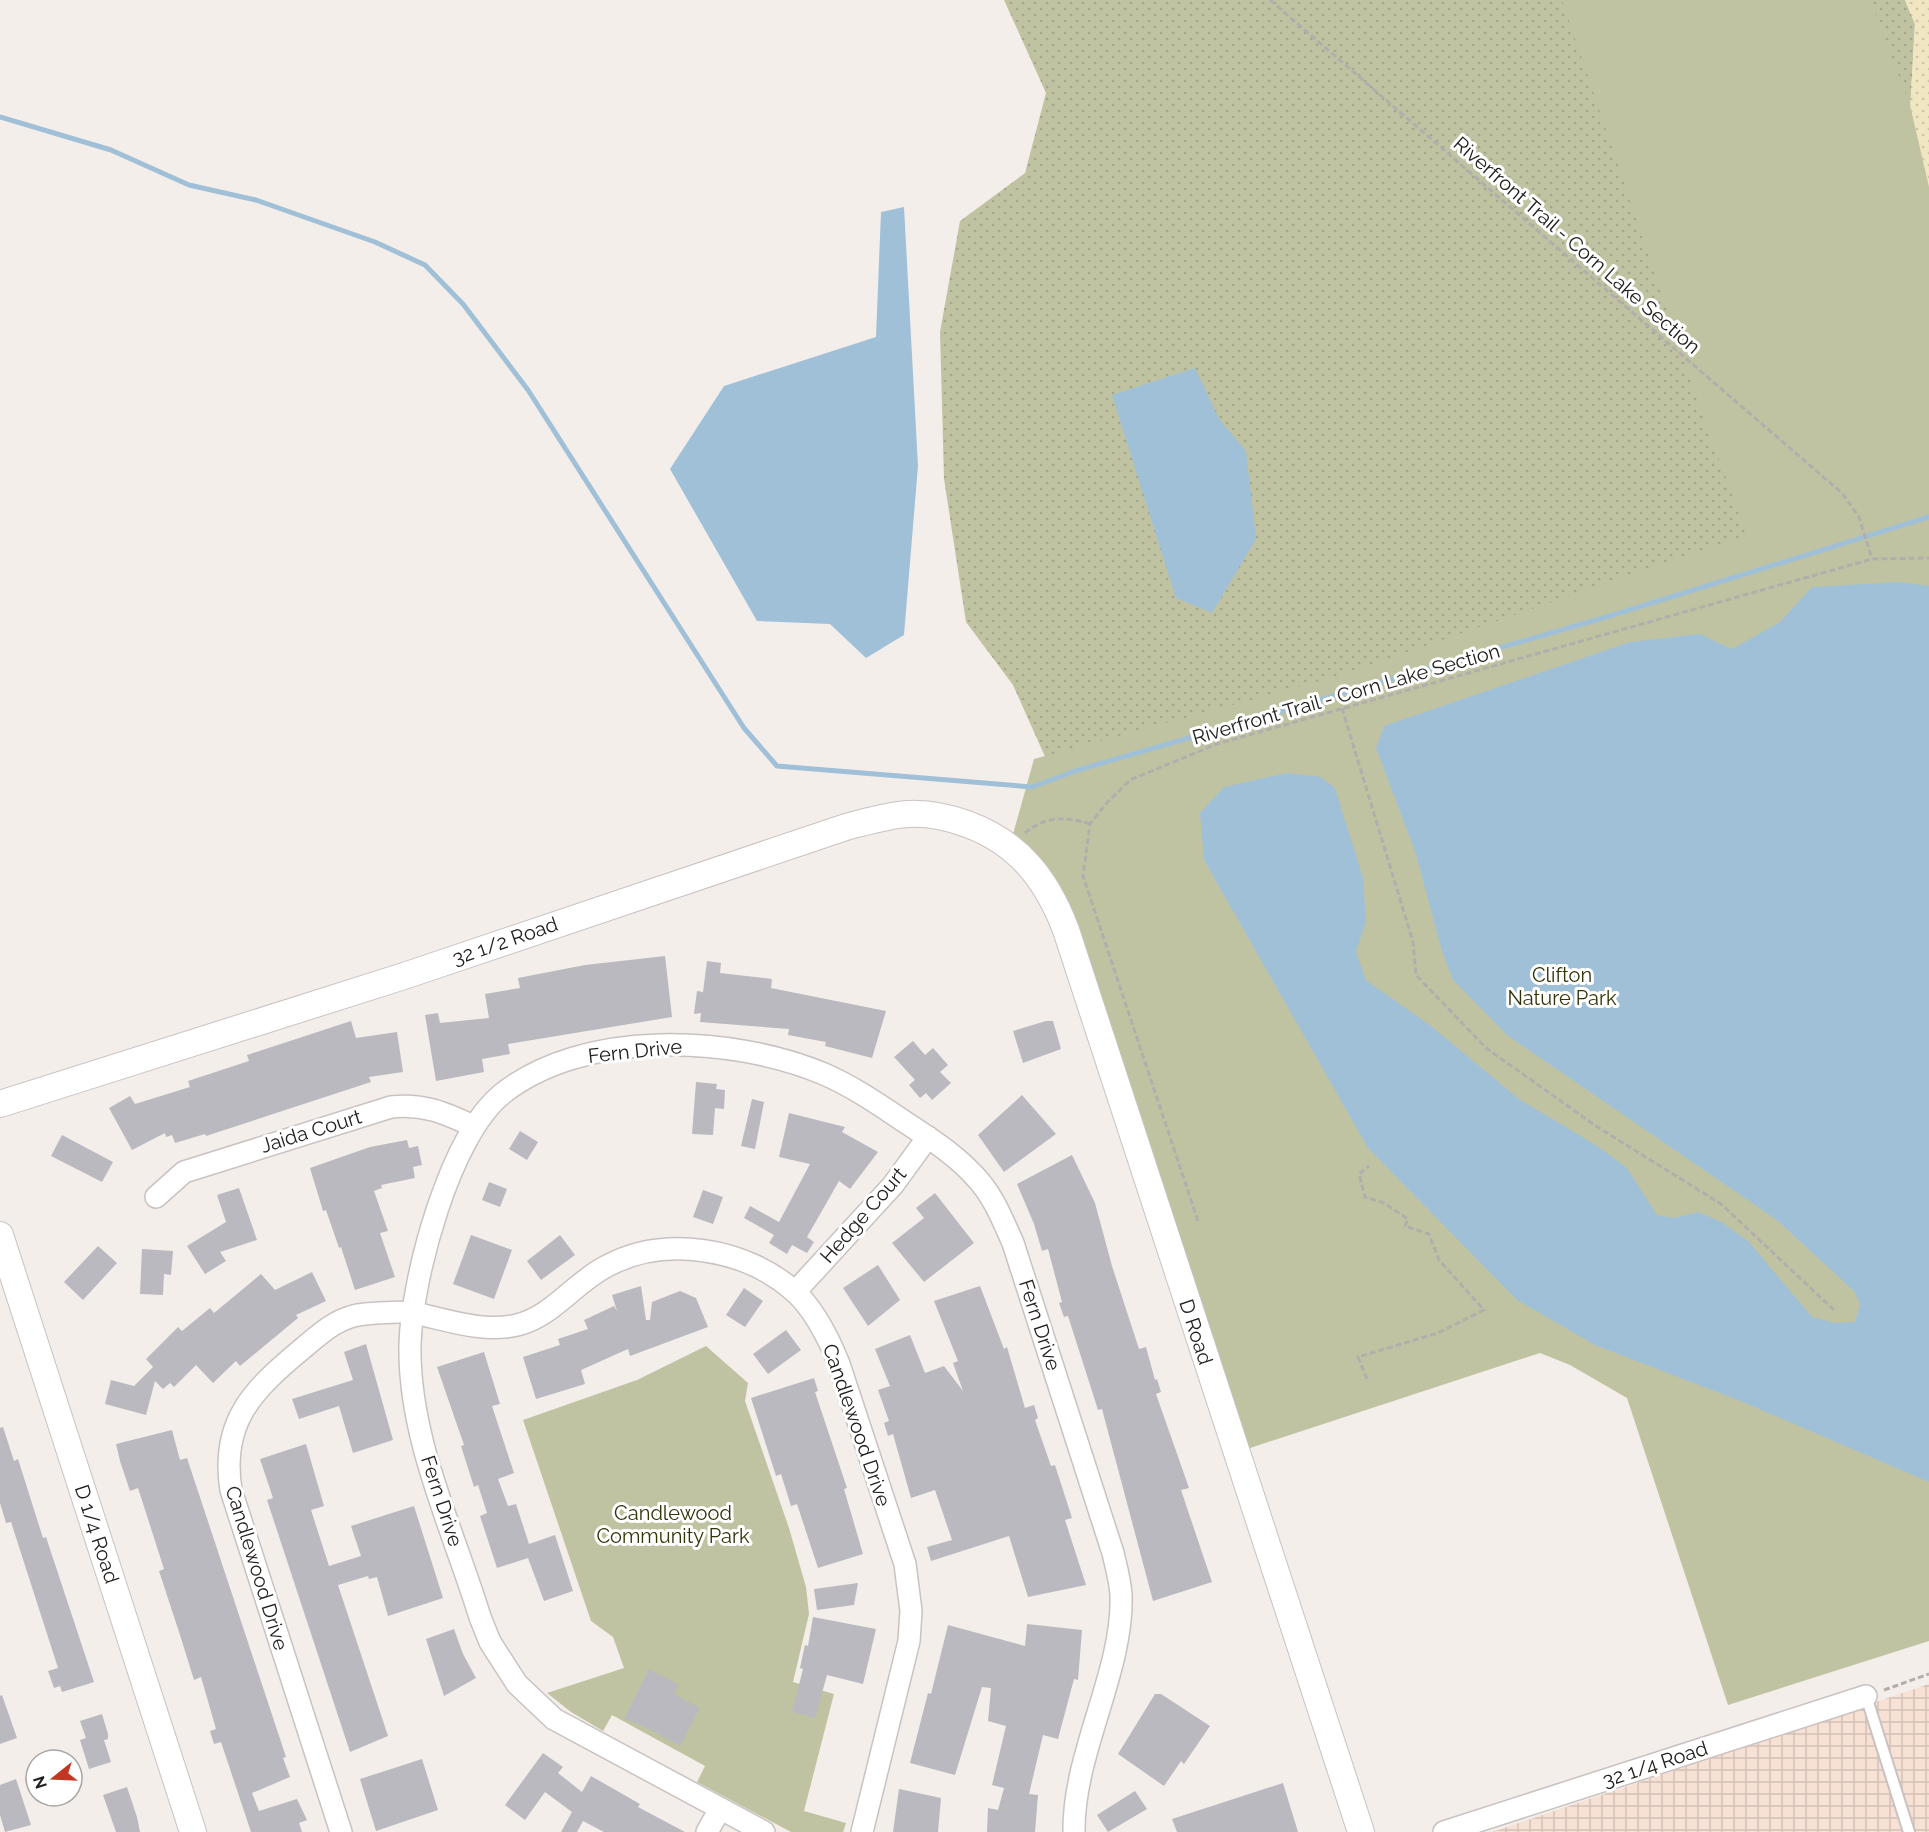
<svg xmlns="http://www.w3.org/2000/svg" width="1929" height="1832" font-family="Raleway,sans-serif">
<defs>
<pattern id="industrial-grid" width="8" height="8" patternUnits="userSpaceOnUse" patternTransform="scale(1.5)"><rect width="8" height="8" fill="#f7e0d4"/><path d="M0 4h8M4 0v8" fill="none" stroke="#d3c0b6"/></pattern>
<pattern id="grass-dots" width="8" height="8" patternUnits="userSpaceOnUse" patternTransform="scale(1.5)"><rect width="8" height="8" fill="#c0c3a1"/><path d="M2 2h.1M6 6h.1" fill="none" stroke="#a5a78a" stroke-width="1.8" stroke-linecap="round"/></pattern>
<pattern id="sand-dots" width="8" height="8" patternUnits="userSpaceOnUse" patternTransform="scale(1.5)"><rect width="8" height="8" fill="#f0e6c1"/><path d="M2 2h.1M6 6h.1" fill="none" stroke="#cec5a5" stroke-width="1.8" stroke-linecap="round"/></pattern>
</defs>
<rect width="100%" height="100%" fill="#f4eeeb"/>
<polygon fill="url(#industrial-grid)" points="1929,1684 1929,1832 1492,1832"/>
<polygon fill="url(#grass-dots)" points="1004,0 1905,0 1915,24 1907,164 1929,484 1051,770 1013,685 966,622 944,479 940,332 960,221 1025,173 1046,93"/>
<polygon fill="url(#sand-dots)" points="1905,0 1929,0 1929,300 1907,164 1915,24"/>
<g fill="#c0c3a1">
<polygon points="1562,0 1870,0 1910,105 1929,187 1929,1641 1728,1705 1627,1398 1570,1365 1540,1353 1247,1449 1066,930 1010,845 1034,759 1334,677 1747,535 1701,411"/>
<polygon points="706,1346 748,1383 745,1401 789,1528 806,1587 809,1614 793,1682 834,1694 804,1811 846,1823 843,1832 791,1832 697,1782 705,1766 612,1715 603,1731 571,1712 547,1693 624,1668 613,1637 591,1621 523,1420 637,1380"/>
</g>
<g fill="#a0c0d7">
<polygon points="904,207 918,466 904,635 866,658 830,624 757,621 670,469 724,386 876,337 881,212"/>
<polygon points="1195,368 1219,419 1246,451 1256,539 1212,613 1176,598 1112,395"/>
<polygon points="1899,582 1929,586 1929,1482 1743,1402 1595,1345 1517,1300 1368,1148 1204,860 1200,813 1224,787 1287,773 1321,777 1335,788 1363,878 1366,921 1356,952 1366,980 1431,1026 1519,1099 1599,1147 1627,1168 1657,1215 1674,1218 1698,1212 1722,1222 1749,1242 1812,1317 1835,1323 1855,1322 1860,1305 1855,1292 1777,1220 1507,1035 1453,980 1442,951 1415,851 1376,748 1384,726 1630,642 1700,634 1732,649 1780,622 1812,587"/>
</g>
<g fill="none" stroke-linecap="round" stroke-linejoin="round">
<polyline stroke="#a0c0d7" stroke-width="5" points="0,117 111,150 189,185 256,200 375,242 425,265 463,304 528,390 744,728 777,766 1032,787 1078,770 1613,615 1929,517"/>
</g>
<g fill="#bab9bf">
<polygon points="665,956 672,1017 508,1044 510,1054 482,1059 484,1072 436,1081 425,1015 438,1013 440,1023 489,1018 485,994 520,988 518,978 585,965"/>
<polygon points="707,961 721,963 720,973 772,979 771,988 886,1011 872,1058 825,1046 826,1042 788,1035 789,1029 700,1022 701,1013 694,1014 697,991 703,992"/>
<polygon points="351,1021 356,1038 397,1032 403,1072 369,1077 371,1082 206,1136 205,1134 175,1143 172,1135 166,1137 165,1133 132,1150 109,1108 130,1096 135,1104 190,1087 188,1081 249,1061 247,1055"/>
<polygon points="1046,1021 1053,1021 1061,1049 1023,1063 1013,1031"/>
<polygon points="913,1041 925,1055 933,1048 948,1065 940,1072 951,1083 932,1100 926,1093 920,1098 909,1085 915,1080 894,1057"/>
<polygon points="696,1082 717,1084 716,1089 725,1090 724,1109 715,1108 713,1135 692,1134"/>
<polygon points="1022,1095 1056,1134 1004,1172 978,1135"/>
<polygon points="752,1099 764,1102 755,1149 741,1146"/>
<polygon points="789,1113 845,1127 842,1132 878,1152 850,1189 839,1181 807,1237 814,1242 807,1253 792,1245 787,1254 769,1243 774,1235 744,1218 750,1206 779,1222 810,1164 779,1157"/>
<polygon points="520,1131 538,1142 527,1160 509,1149"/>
<polygon points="62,1135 113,1162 102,1182 51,1156"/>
<polygon points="407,1140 409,1148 418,1146 422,1165 413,1167 415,1178 381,1185 382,1188 374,1191 388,1231 380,1233 395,1277 355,1290 341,1247 339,1248 326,1210 323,1211 310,1168 370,1147"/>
<polygon points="1072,1155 1095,1203 1112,1266 1139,1349 1146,1347 1155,1380 1157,1379 1161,1392 1156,1394 1189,1488 1181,1490 1212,1582 1153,1601 1102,1409 1098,1410 1068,1316 1064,1317 1059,1303 1062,1302 1048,1249 1042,1251 1034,1224 1017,1184"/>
<polygon points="489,1182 507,1189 500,1207 482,1200"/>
<polygon points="239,1188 257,1240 220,1252 226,1261 205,1274 187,1246 226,1222 217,1195"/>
<polygon points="703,1190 723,1197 713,1224 693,1217"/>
<polygon points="935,1193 974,1243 924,1282 892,1243 924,1218 916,1208"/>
<polygon points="471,1235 512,1250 494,1299 453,1284"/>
<polygon points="560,1235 575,1255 541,1280 527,1261"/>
<polygon points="98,1246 117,1263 83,1300 64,1282"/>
<polygon points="142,1249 173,1251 171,1275 164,1274 163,1295 140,1294"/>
<polygon points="878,1265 900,1300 868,1326 843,1288"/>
<polygon points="312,1272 326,1301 296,1315 298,1318 240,1366 236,1361 213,1383 196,1365 174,1387 170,1383 163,1389 155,1381 146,1415 105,1404 111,1380 134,1386 153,1367 146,1359 178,1327 182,1331 210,1308 214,1313 261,1274 275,1290"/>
<polygon points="641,1286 646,1320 650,1320 652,1302 680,1291 696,1298 708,1327 630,1356 628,1349 581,1370 585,1384 536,1399 523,1357 560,1345 558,1339 588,1329 584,1320 614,1306 617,1311 612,1295"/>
<polygon points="980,1286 1004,1349 1007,1347 1025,1408 1034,1405 1038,1418 1035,1420 1051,1466 1055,1465 1072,1518 1065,1520 1086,1585 1028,1597 1009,1536 931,1561 927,1547 952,1540 935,1490 911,1498 893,1434 888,1436 884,1423 889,1421 878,1390 890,1386 875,1349 910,1335 925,1373 944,1366 963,1391 953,1363 958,1361 934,1301"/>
<polygon points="744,1288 763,1301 745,1327 726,1315"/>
<polygon points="786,1330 801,1350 768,1374 753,1354"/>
<polygon points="366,1344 393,1440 353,1453 339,1406 299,1419 292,1399 353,1380 344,1352"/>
<polygon points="484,1352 500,1404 492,1406 514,1473 498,1479 508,1506 516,1504 529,1544 555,1535 573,1591 544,1601 528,1558 497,1568 480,1516 487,1513 478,1485 474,1487 461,1446 464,1445 437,1367"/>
<polygon points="814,1378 818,1391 815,1392 847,1488 844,1489 863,1554 818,1568 797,1504 791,1506 781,1474 776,1476 751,1398"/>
<polygon points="3,1427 14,1461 18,1459 43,1538 46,1537 94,1682 62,1692 60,1686 54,1688 48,1671 58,1668 11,1522 6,1523 0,1503 0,1428"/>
<polygon points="172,1430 180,1460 187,1458 286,1757 283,1758 290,1777 252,1793 259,1811 297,1799 307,1820 299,1823 302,1832 251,1832 221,1742 214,1744 210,1731 216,1729 201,1677 194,1680 180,1635 159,1571 164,1569 138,1488 130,1491 120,1461 116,1444"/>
<polygon points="306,1444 324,1506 311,1510 329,1566 361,1556 351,1526 414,1506 443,1598 388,1616 377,1577 369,1579 368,1576 338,1585 388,1736 350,1752 267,1500 273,1498 260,1459"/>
<polygon points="858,1583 854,1605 817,1610 814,1589"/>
<polygon points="813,1617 876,1629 863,1684 827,1675 815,1718 792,1712 803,1669 800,1668 805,1645 808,1646"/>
<polygon points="1027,1624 1082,1630 1078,1680 1074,1679 1058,1739 1043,1735 1029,1794 1038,1795 1035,1832 987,1832 988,1808 998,1810 1004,1788 992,1785 1006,1726 988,1721 991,1688 982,1687 955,1775 910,1763 928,1693 931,1694 948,1625 1025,1646"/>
<polygon points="454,1629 463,1654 476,1678 444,1696 426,1639"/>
<polygon points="649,1669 679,1685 674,1694 700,1708 680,1746 643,1726 624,1719"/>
<polygon points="1155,1694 1161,1694 1210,1726 1184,1764 1181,1761 1164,1786 1118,1754"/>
<polygon points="2,1695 17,1738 0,1744 0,1696"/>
<polygon points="102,1714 108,1734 108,1739 104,1740 111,1762 89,1769 80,1740 86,1738 80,1721"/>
<polygon points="543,1753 563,1767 558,1773 582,1792 591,1776 640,1804 638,1807 685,1832 604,1832 583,1821 577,1832 561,1832 572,1812 545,1792 525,1820 505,1805"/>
<polygon points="422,1759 438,1810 376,1831 360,1779"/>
<polygon points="16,1779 31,1825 5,1832 0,1815 0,1785"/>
<polygon points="1283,1783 1298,1832 1177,1832 1172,1819"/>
<polygon points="127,1787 137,1817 140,1832 116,1832 103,1795"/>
<polygon points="899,1789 941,1798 938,1832 893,1832"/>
<polygon points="1135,1791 1147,1809 1108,1832 1097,1815"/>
</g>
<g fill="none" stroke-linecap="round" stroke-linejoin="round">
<defs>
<polyline id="service" points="1866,1696 1909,1832"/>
<g id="minor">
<path d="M 156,1197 L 184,1172 L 391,1107 C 423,1103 445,1113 473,1126"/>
<polyline points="795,1292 893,1185 928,1137"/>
<path d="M 341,1832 L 231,1490 C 220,1421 254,1389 302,1349 C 321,1333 339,1316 365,1314 C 377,1313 403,1311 414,1313 C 448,1320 482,1333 517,1325 C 552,1317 575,1282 607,1266 C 665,1235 745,1248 794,1291 C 815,1310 829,1339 839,1364 L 905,1564 L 911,1611 L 909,1641 L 862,1832"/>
<polyline points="707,1832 720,1809"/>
<path d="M 764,1832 L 554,1719 L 517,1684 L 490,1642 L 480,1617 C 453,1529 408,1438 410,1344 C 412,1277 450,1136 502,1094 C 583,1029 732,1035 824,1074 C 854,1087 881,1106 908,1124 C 934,1141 960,1158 980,1182 C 995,1200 1003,1221 1013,1243 L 1113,1553 C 1116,1566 1120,1580 1121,1594 C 1124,1671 1073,1752 1074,1832"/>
<polyline points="1444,1832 1866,1696"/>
</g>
<g id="tertiary">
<path d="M 0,1104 L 404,976 L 846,827 C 866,822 887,815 909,814 C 927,813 950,818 967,824 C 1019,843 1047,880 1066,930 L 1361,1832"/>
<polyline points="0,1235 193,1832"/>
</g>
</defs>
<use href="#service" stroke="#c9c2c0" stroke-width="14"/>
<use href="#minor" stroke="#c9c2c0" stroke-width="24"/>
<use href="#tertiary" stroke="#c9c2c0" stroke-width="28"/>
<g stroke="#b3aeac" stroke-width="3" stroke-dasharray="6 3" stroke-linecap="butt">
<polyline points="1270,0 1842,493 1859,517 1872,559"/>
<polyline points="1342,708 1413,942 1416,975 1486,1048 1596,1126 1721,1204 1834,1310"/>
<path d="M 1025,833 C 1046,816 1065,816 1090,824"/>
<polyline points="1198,1221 1083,876 1090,824 1105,805 1130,780 1217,744 1872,559 1929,558"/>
<polyline points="1367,1379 1358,1357 1438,1333 1484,1310 1439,1260 1429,1234 1405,1226 1408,1219 1384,1203 1365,1197 1359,1174 1369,1166"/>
<polyline points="1884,1690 1929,1674"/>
</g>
<use href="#service" stroke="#fff" stroke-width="10"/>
<use href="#minor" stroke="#fff" stroke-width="21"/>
<use href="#tertiary" stroke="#fff" stroke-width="26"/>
</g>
<g text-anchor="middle" stroke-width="6" stroke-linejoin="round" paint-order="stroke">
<g font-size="20" fill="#22201f" stroke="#fff">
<text transform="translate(1577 245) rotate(41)" y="7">Riverfront Trail - Corn Lake Section</text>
<text transform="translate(1346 694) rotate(-16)" y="7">Riverfront Trail - Corn Lake Section</text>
<text transform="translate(505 941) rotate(-19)" y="7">32 1/2 Road</text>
<text transform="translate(635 1051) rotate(-6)" y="7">Fern Drive</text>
<text transform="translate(311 1131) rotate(-17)" y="7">Jaida Court</text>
<text transform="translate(863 1215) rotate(-49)" y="7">Hedge Court</text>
<text transform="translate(1040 1325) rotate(72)" y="7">Fern Drive</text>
<text transform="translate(1196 1332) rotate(72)" y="7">D Road</text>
<text transform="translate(857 1425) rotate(71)" y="7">Candlewood Drive</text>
<text transform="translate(442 1501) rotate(72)" y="7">Fern Drive</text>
<text transform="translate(97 1534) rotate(72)" y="7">D 1/4 Road</text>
<text transform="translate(257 1568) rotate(73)" y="7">Candlewood Drive</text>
<text transform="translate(1655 1764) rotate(-18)" y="7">32 1/4 Road</text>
</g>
<g font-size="20" fill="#323307" stroke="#fff">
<text x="1562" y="982">Clifton<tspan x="1562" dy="23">Nature Park</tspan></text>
<text x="673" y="1520">Candlewood<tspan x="673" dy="23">Community Park</tspan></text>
</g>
</g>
<g transform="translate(54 1778) rotate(252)"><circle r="28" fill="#ffffff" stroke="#a7a6a5" stroke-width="1.5"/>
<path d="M0-4.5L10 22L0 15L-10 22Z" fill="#c33722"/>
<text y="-9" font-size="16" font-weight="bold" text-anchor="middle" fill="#22201f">N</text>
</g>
</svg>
